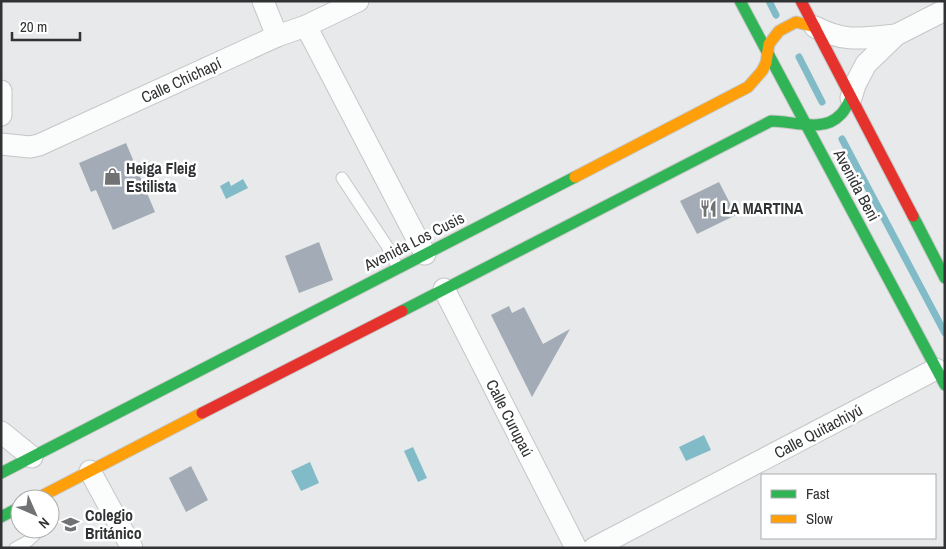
<svg xmlns="http://www.w3.org/2000/svg" width="946" height="549" font-family="'Archivo Narrow',sans-serif">
<rect width="100%" height="100%" fill="#e7e9ea"/>
<g fill="#81bbc8">
<polygon points="243,179 248,188 226,199 220,186 229,181 231,186"/>
<polygon points="704,435 711,450 686,461 679,447"/>
<polygon points="413,447 427,478 418,482 404,451"/>
<polygon points="310,462 319,483 301,491 291,471"/>
</g>
<g fill="none" stroke-linecap="round" stroke-linejoin="round">
<g stroke="#81bbc8" stroke-width="7">
<polyline points="769,1 776,15"/>
<polyline points="799,57 822,102"/>
<polyline points="842,139 945,333"/>
</g>
</g>
<g fill="#a3acb6">
<polygon points="126,143 155,212 113,230 96,190 91,192 79,163"/>
<polygon points="719,182 736,215 697,234 680,201"/>
<polygon points="319,242 333,280 299,293 285,256"/>
<polygon points="509,306 512,313 524,307 543,344 570,329 532,397 491,315"/>
<polygon points="191,466 208,500 186,512 169,478"/>
</g>
<g fill="none" stroke-linecap="round" stroke-linejoin="round">
<defs>
<g id="lane">
<polyline points="342,178 387,246 398,268"/>
<polyline points="15,548 28,541 41,529"/>
</g>
<g id="street">
<polyline points="263,1 277,36"/>
<polyline points="306,26 425,254"/>
<path d="M 815,27 C 845,43 864,38 896,35"/>
<polyline points="1,91 1,115"/>
<polyline points="851,98 855,85 866,64 896,35 945,10"/>
<polyline points="1,144 30,147 39,145 277,36 306,26 358,1"/>
<polyline points="444,289 576,548"/>
<polyline points="1,432 32,457"/>
<polyline points="90,471 132,548"/>
<polyline points="594,548 936,369"/>
</g>
<g id="fast">
<polyline points="740,1 945,385"/>
<polyline points="913,216 945,278"/>
<path d="M 402,311 L 771,121 C 793,121 824,133 840,115 C 845,111 848,103 851,98"/>
<polyline points="1,473 575,177"/>
<polyline points="1,517 20,507"/>
</g>
<g id="slow">
<polyline points="575,177 748,87 762,71 766,63 769,44 779,31 796,22 815,27"/>
<polyline points="36,499 202,413"/>
</g>
<g id="jam">
<polyline points="801,1 913,216"/>
<polyline points="202,413 402,311"/>
</g>
</defs>
<use href="#lane" stroke="#c5c6c7" stroke-width="13"/>
<use href="#street" stroke="#c5c6c7" stroke-width="23"/>
<use href="#fast" stroke="#c5c6c7" stroke-width="13"/>
<use href="#slow" stroke="#c5c6c7" stroke-width="13"/>
<use href="#jam" stroke="#c5c6c7" stroke-width="13"/>
<use href="#lane" stroke="#fbfcfc" stroke-width="11"/>
<use href="#street" stroke="#fbfcfc" stroke-width="21"/>
<use href="#fast" stroke="#30b455" stroke-width="11"/>
<use href="#slow" stroke="#ff9f0a" stroke-width="11"/>
<use href="#jam" stroke="#e5322d" stroke-width="11"/>
</g>
<defs>
<symbol id="shop-bare" viewBox="-9 -9 18 18"><path d="M-5-2.5h2.3a2.7 3.5 0 0 1 5.4 0H5L5.5 6h-11ZM-1.5-2.5h3a1.5 2.3 0 0 0-3 0Z" fill="#717273" stroke="#fff" stroke-width="2.5" paint-order="stroke"/></symbol>
<symbol id="restaurant-bare" viewBox="-9 -9 18 18"><path d="M-5-6h1v4h1v-4h1v4h1v-4h1v5L-1.5 .5V6h-2V.5L-5-1ZM5-6V6H3V1.5H1.5Q1.5-4 5-6Z" fill="#717273" stroke="#fff" stroke-width="2.5" paint-order="stroke"/></symbol>
<symbol id="school-bare" viewBox="-9 -9 18 18"><path d="M0-5L7-2L0 1L-7-2ZM-4 1L0 2.5L4 1V4Q0 6-4 4Z" fill="#717273" stroke="#fff" stroke-width="2.5" paint-order="stroke"/></symbol>
</defs>
<g fill-rule="evenodd">
<use href="#shop-bare" x="100" y="164" width="25" height="25"/>
<use href="#restaurant-bare" x="696" y="196" width="25" height="25"/>
<use href="#school-bare" x="58" y="512" width="25" height="25"/>
</g>
<g text-anchor="middle" stroke-width="5" stroke-linejoin="round" paint-order="stroke">
<g font-size="16" fill="#313233" stroke="#fff">
<text transform="translate(181 80) rotate(-25)" y="6">Calle Chichapí</text>
<text transform="translate(857 185) rotate(62)" y="6">Avenida Beni</text>
<text transform="translate(414 241) rotate(-27)" y="6">Avenida Los Cusis</text>
<text transform="translate(510 418) rotate(63)" y="6">Calle Curupaú</text>
<text transform="translate(818 431) rotate(-28)" y="6">Calle Quitachiyú</text>
</g>
<g font-size="16" font-weight="bold" fill="#313233" stroke="#fff" text-anchor="start">
<text x="126" y="174">Heiga Fleig<tspan x="126" dy="18">Estilista</tspan></text>
<text x="722" y="214">LA MARTINA</text>
<text x="85" y="521">Colegio<tspan x="85" dy="18">Británico</tspan></text>
</g>
</g>
<rect width="946" height="549" fill="none" stroke="#313233" stroke-width="5"/>
<rect x="761" y="474" width="175" height="65" fill="#ffffff" stroke="#adadad"/>
<rect x="771" y="490" width="25" height="8" fill="#30b455" stroke="#adadad"/>
<text x="806" y="499" font-size="15" fill="#313233">Fast</text>
<rect x="771" y="515" width="25" height="8" fill="#ff9f0a" stroke="#adadad"/>
<text x="806" y="524" font-size="15" fill="#313233">Slow</text>
<g transform="translate(35 514) rotate(135)"><circle r="24" fill="#ffffff" stroke="#adadad"/>
<path d="M0-4L9 19L0 12L-9 19Z" fill="#717273"/>
<text y="-8" font-size="14" font-weight="bold" text-anchor="middle" fill="#313233">N</text>
</g>
<path d="M12 32v8h68v-8" fill="none" stroke="#313233" stroke-width="2.5"/>
<text x="20" y="32" font-size="15" fill="#313233" stroke="#ffffff" stroke-width="4" paint-order="stroke">20 m</text>
</svg>
